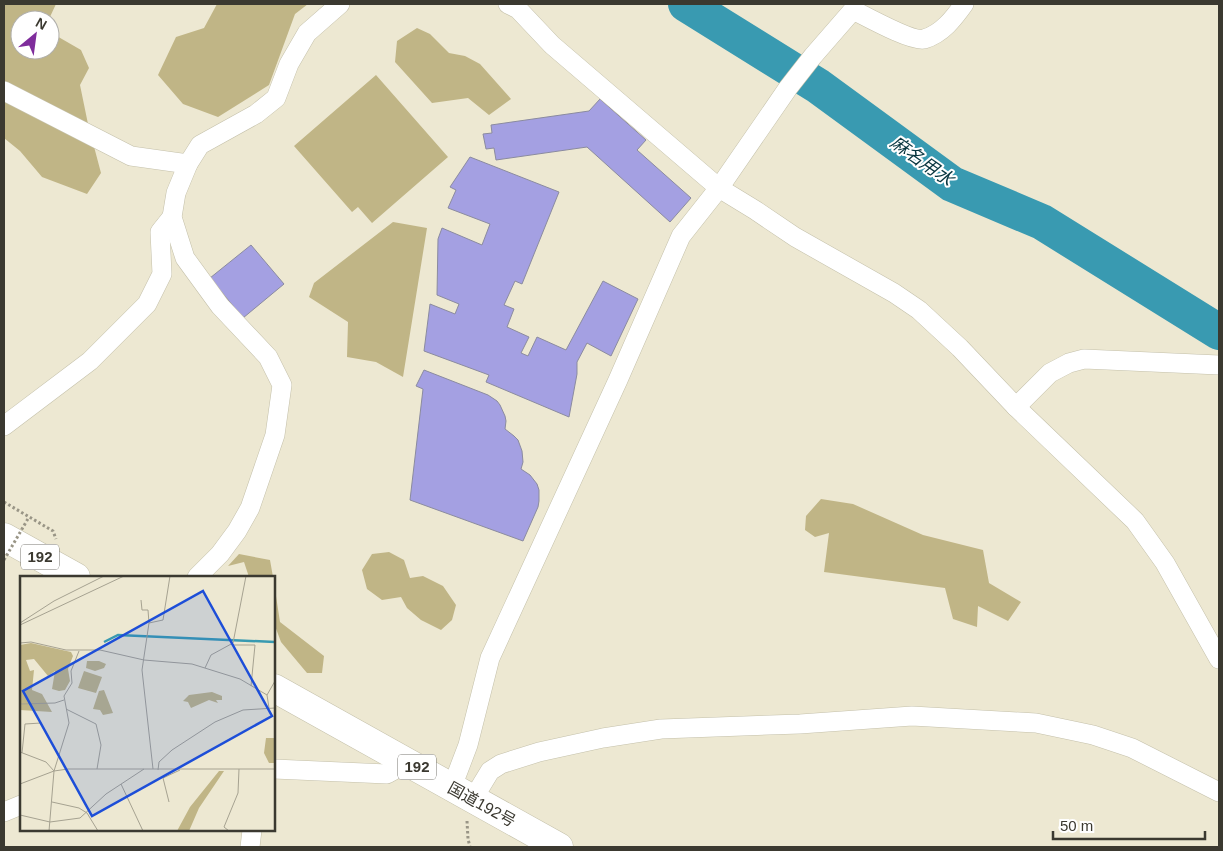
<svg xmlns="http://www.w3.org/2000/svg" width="1223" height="851" font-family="Helvetica,'Noto Sans JP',sans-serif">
<rect width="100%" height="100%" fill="#ede8d2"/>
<g fill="#c0b586">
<polygon points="4,4 56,4 49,19 49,20 20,20 20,50 50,50 50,22 55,35 81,50 89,68 80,85 88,124 101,173 87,194 42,177 20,151 4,138"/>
<polygon points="217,4 308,4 295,14 269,85 218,117 183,104 158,75 176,37 204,28"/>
<polygon points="417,28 430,34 449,53 465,56 480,64 511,99 489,115 468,98 432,103 395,62 397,41"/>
<polygon points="376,75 448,157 372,223 358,207 352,212 294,146"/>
<polygon points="393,222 427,228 403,377 376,362 347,357 348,322 309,297 314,283"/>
<polygon points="821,499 853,504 923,535 983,550 989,583 1021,602 1008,621 978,606 977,627 953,619 945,588 824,572 829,533 815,537 805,530 806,516"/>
<polygon points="389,552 404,560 410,578 423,576 443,586 456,605 452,620 441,630 421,620 407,608 401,597 382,600 367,589 362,570 372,554"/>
<polygon points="239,554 270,560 273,577 249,577 244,562 228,566"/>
<polygon points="274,583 280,622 324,656 322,673 307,673 281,642 275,626 274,626"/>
</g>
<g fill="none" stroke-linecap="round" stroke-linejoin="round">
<polyline stroke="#399ab1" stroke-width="36" points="686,4 818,86 952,184 1042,222 1219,332"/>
</g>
<g fill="#a4a0e2" stroke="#8b8b9f">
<polygon points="600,99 646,140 637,150 691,198 670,222 587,147 496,160 494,148 486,149 483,134 492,133 491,125 589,111"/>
<polygon points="470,157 559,192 522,284 515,281 504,305 514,309 507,327 529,337 521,353 528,356 537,337 566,350 603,281 638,299 611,356 587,343 577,362 577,374 569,417 486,382 489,375 424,351 430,304 455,314 459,304 437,295 438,239 442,228 482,245 490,224 448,208 456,190 450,187"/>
<polygon points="251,245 284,284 243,318 210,278"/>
<polygon points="424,370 488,395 497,401 500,405 505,416 506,421 505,429 514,436 518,440 522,451 523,462 521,469 530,475 537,484 539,490 539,501 538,507 523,541 410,500 423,389 416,386"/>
</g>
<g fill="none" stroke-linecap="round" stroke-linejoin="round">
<defs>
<g id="minor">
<polyline points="508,4 518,9 552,45 719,188 755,210 795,237 894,293 919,310 960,348 1016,407 1135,521 1165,563 1219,659"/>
<polyline points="4,91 131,156 188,164"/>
<polyline points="1016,407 1050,373 1069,363 1084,359 1219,365"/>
<polyline points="4,426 90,361 147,304 162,274 160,232 172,217"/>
<polyline points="197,577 220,554 237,531 250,508 275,435 282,385 268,357 220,306 185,258 172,217 176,193 188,164 200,145 256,114 276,98 289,64 307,33 340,4"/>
<polyline points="274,769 387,774 398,768 403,759"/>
<path d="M 450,786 L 457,774 L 468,745 L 490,658 L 618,380 L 681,236 L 719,188 L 788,88 L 813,56 L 853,10 C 867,17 912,42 924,39 C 942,34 954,18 964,4"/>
<polyline points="473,799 490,771 501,764 539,752 603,738 661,729 800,724 912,716 1036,723 1093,735 1132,748 1219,792"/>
<polyline points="4,812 21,805"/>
<polyline points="250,847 252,830"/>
</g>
<g id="trunk">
<polyline points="4,537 76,577"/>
<polyline points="274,688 559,847"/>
</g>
</defs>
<use href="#minor" stroke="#c4c0aa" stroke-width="20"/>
<use href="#trunk" stroke="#c4c0aa" stroke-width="29"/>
<g stroke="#999586" stroke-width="3" stroke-dasharray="2.5 2.5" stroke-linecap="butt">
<polyline points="4,502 53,531 56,539"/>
<polyline points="467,821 468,839 470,847"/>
</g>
<use href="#minor" stroke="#fff" stroke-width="19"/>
<use href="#trunk" stroke="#fff" stroke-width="28"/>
<polyline stroke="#999586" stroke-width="3" stroke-dasharray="2.5 2.5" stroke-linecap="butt" points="4,560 29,517"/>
</g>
<g text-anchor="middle" stroke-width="4" stroke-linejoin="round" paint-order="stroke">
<g fill="#fff" stroke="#76746e" stroke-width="1">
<rect x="21" y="544.5" width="38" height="25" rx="4"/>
<rect x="398" y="754.5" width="38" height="25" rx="4"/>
</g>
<g font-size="15" font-weight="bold" fill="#3b3930">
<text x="40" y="562">192</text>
<text x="417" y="772">192</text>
</g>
<g font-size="16" fill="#3b3930" stroke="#fff">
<text transform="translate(482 804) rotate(29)" y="6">国道192号</text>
</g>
<g font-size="18" font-style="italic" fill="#07353f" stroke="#fff">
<text transform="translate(922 161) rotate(35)" y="6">麻名用水</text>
</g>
</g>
<g transform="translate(20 576)">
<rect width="255" height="255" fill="#ede8d2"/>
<path d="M 11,67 L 51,76 L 53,80 L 48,93 L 50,105 L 45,114 L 39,115 L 32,113 L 35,95 L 28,100 L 14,83 L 6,84 L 10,95 L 14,94 L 12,114 L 22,118 L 32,136 L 0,134 L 0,69 ZM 67,85 L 79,85 L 86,88 L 84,92 L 75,95 L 66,92 ZM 64,95 L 82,101 L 76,117 L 58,112 ZM 84,114 L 93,137 L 83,139 L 80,134 L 73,133 L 79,115 ZM 192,116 L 202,120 L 202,124 L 196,124 L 198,127 L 189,124 L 171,132 L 168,126 L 163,125 L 169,119 ZM 246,162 L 255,162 L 255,187 L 249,187 L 244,177 ZM 199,195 L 204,195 L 179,232 L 169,255 L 157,255 L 170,231 Z" fill="#c0b586"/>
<path fill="none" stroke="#399ab1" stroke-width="2.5" d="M 84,66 L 98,59 L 255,66"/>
<path fill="none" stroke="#a6a291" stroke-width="1" d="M 121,24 L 122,34 L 128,34 L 129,47M 0,47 L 34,25 L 84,0M 0,49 L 104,0M 0,67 L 11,66 L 46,74 L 80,74 L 124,84 L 172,88 L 220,103 L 247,119 L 249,132M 213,69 L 235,69 L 231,110M 185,92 L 191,79 L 213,67 L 226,0M 247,119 L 255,105M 0,128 L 35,127 L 44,124M 46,133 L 76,148 L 81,169 L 77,193M 0,176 L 26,186 L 34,195 L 29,255M 2,177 L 5,148 L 21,147M 133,193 L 122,94 L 129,47 L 143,44 L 150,0M 138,194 L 139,186 L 152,174 L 195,146 L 223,134 L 255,132M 34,195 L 49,147 L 44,120 L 52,107 L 51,95 L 59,75M 0,208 L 34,195 L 48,193 L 255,193M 101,208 L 123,255M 32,226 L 59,232 L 67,237 L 78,255M 149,226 L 143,202 L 160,194M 0,239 L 30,246 L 60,242 L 86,218 L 124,193M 209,255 L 204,251 L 218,217 L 219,193"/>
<path fill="#1d4ed8" fill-opacity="0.15" stroke="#1d4ed8" stroke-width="2.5" d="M 183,15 L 252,140 L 72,240 L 3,115 Z"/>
<rect width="255" height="255" fill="none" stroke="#3b3930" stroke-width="2.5"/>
</g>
<rect width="1223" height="851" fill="none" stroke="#3b3930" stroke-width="10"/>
<g transform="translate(35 35) rotate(29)"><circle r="24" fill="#ffffff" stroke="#b1b0ac"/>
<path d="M0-4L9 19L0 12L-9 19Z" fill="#7f2d9c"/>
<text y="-8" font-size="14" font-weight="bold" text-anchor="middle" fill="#3b3930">N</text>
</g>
<path d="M1053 831v8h152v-8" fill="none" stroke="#3b3930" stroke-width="2.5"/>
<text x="1060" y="831" font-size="15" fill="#3b3930" stroke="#ffffff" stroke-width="4" paint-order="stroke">50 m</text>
</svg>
